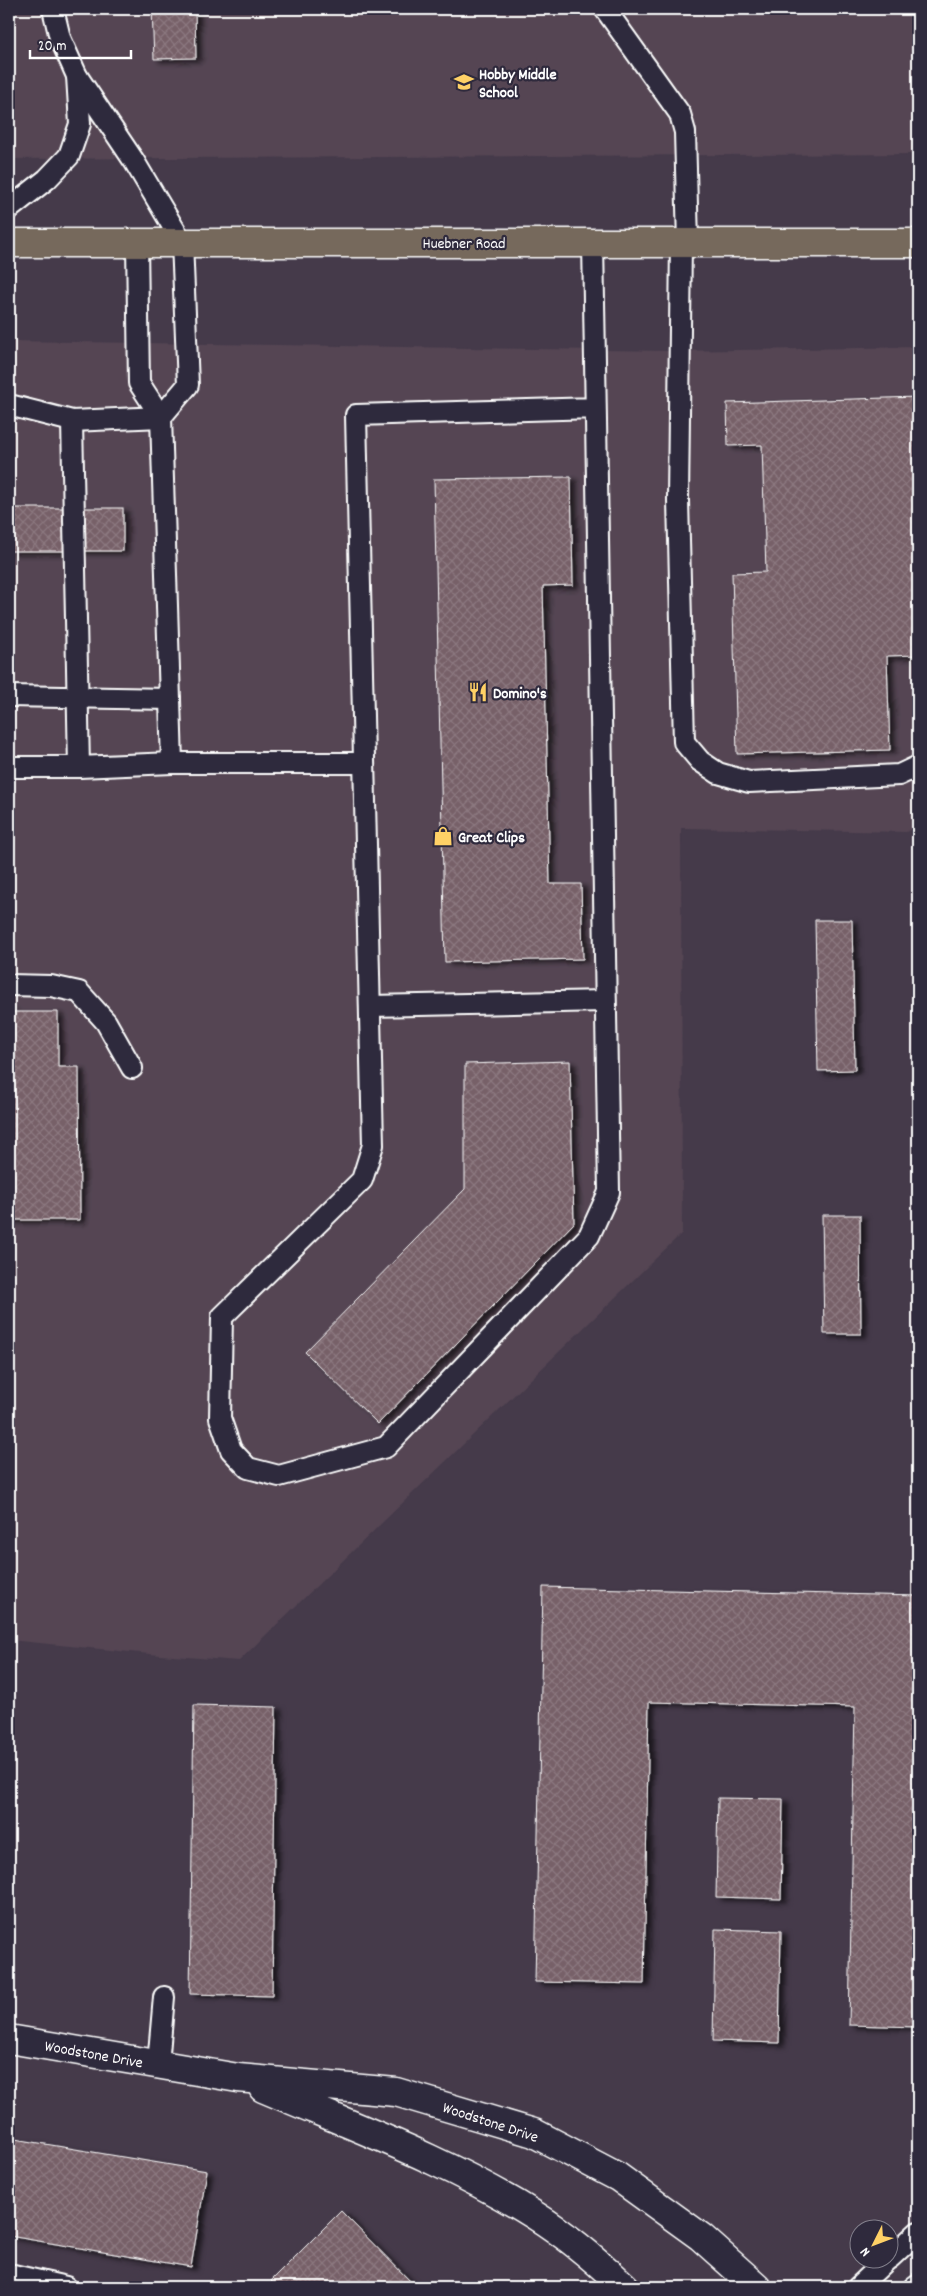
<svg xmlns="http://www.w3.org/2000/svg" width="927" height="2296" font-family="Dekko,sans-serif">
<defs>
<pattern id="building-cross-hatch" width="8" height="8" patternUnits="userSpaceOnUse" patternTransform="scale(1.25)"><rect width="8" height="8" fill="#776068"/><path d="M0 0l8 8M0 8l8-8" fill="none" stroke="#8b787f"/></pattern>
<filter id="shadow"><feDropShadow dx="5.5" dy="3" stdDeviation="2.5" flood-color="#0009"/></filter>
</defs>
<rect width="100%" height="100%" fill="#453a4a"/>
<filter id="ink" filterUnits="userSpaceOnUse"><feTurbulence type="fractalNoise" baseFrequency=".02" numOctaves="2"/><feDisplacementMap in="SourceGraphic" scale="10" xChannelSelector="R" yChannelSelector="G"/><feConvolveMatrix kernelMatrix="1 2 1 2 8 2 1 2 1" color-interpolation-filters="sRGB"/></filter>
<g filter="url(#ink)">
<g fill="#544553">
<polygon points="9,9 918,9 918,154 9,159"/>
<polygon points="9,341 672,351 918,347 918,826 906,832 681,828 682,1233 239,1661 160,1655 9,1640"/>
</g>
<g fill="url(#building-cross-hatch)" stroke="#fff" filter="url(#shadow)">
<polygon points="152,9 195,9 196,58 154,59"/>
<polygon points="918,397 918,655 887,656 890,750 737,754 732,573 766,572 762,445 728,446 727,403"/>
<polygon points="571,477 573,585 543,586 550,884 581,884 583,959 445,962 434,479"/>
<rect x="9" y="508" width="114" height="43"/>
<polygon points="815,920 852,920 855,1070 818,1071"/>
<polygon points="9,1006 10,1006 11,1012 58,1012 58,1067 79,1067 80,1220 9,1220"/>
<polygon points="570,1061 574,1223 378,1424 305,1352 465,1189 465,1064"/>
<polygon points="822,1215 860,1215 861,1334 824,1334"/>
<polygon points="543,1587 918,1596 918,2027 849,2025 855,1707 649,1702 644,1984 535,1982"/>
<polygon points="194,1705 276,1707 272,1996 190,1994"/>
<polygon points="718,1798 783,1799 781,1899 716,1897"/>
<polygon points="715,1929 781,1931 779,2043 713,2041"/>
<polygon points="9,2138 207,2171 191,2267 9,2236"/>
<polygon points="341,2211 416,2287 277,2287 271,2281"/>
</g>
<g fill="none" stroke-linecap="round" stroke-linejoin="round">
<defs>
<g id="lane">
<polyline points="605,9 680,114 685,132 688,243"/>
<polyline points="9,209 47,179 69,156 80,124 77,76"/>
<polyline points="593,242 609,1192 589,1236 386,1447 279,1476 248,1468 231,1450 220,1418 222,1317 362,1180 373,1145 356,415 595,408"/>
<polyline points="681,242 678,500 684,742 700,761 718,773 749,782 899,775 918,766"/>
<polyline points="137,243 139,383 161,417 172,763"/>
<polyline points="9,405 72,421 161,417 188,385 182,242 134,161 77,76 60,38 53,9"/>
<polyline points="72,421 79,767"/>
<polyline points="9,696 170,699"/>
<polyline points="9,767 79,767 172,763 364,763"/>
<polyline points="9,985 51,986 79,992 106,1022 132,1068"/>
<polyline points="370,1006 605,1001"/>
<polyline points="158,2064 164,1997"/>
<polyline points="890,2258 918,2232"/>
<polyline points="9,2274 66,2287"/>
<polyline points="858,2287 889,2258"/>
<polyline points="914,2287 918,2284"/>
</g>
<g id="street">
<polyline points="9,2039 238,2078 396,2092 534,2133 618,2177 701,2237 757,2287"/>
<path d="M 263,2088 C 355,2127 451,2162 536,2216 C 568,2236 597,2261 625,2287"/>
</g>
<polyline id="primary" points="9,243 918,243"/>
</defs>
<use href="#lane" stroke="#fff" stroke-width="24"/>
<use href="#street" stroke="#fff" stroke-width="31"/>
<use href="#primary" stroke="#fff" stroke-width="31"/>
<use href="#lane" stroke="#2f2a3d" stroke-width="20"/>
<use href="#street" stroke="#2f2a3d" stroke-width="28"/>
<use href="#primary" stroke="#76695c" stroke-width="28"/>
</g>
</g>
<defs>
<symbol id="school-bare" viewBox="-9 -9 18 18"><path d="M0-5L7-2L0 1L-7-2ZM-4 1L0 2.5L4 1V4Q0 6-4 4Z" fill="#ffd166" stroke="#2f2a3d" stroke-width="2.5" paint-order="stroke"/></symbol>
<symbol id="restaurant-bare" viewBox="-9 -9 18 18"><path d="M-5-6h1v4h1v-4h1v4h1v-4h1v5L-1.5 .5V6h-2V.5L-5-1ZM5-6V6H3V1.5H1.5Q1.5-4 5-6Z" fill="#ffd166" stroke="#2f2a3d" stroke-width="2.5" paint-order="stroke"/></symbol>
<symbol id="shop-bare" viewBox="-9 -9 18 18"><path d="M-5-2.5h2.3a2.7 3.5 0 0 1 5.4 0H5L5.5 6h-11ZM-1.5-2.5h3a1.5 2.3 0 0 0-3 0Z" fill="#ffd166" stroke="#2f2a3d" stroke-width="2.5" paint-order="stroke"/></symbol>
</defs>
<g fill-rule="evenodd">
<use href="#school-bare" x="450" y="68" width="28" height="28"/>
<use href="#restaurant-bare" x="464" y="678" width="28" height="28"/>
<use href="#shop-bare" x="429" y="822" width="28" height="28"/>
</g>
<g text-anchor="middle" stroke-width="4.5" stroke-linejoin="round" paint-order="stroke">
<g font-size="16" font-weight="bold" fill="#fff" stroke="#2f2a3d" text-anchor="start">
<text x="479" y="79">Hobby Middle<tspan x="479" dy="18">School</tspan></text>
<text x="493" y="698">Domino's</text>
<text x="458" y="842">Great Clips</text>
</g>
<g font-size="16" fill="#fff" stroke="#2f2a3d">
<text x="464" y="248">Huebner Road</text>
<text transform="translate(94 2053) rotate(10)" y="6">Woodstone Drive</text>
<text transform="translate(491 2121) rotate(18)" y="6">Woodstone Drive</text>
</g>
</g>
<rect width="927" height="2296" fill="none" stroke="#2f2a3d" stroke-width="30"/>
<rect x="15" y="15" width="897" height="2266" fill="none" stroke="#fff" stroke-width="2" filter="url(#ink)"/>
<g transform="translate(874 2244) rotate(228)"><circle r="24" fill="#2f2a3d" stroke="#827f8b"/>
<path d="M0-4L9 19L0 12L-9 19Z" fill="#ffd166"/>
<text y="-8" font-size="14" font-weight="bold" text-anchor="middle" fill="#ffffff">N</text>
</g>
<path d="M30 50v8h101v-8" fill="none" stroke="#ffffff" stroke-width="2.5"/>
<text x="38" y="50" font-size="15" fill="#ffffff" stroke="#2f2a3d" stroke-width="4" paint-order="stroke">20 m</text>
</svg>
